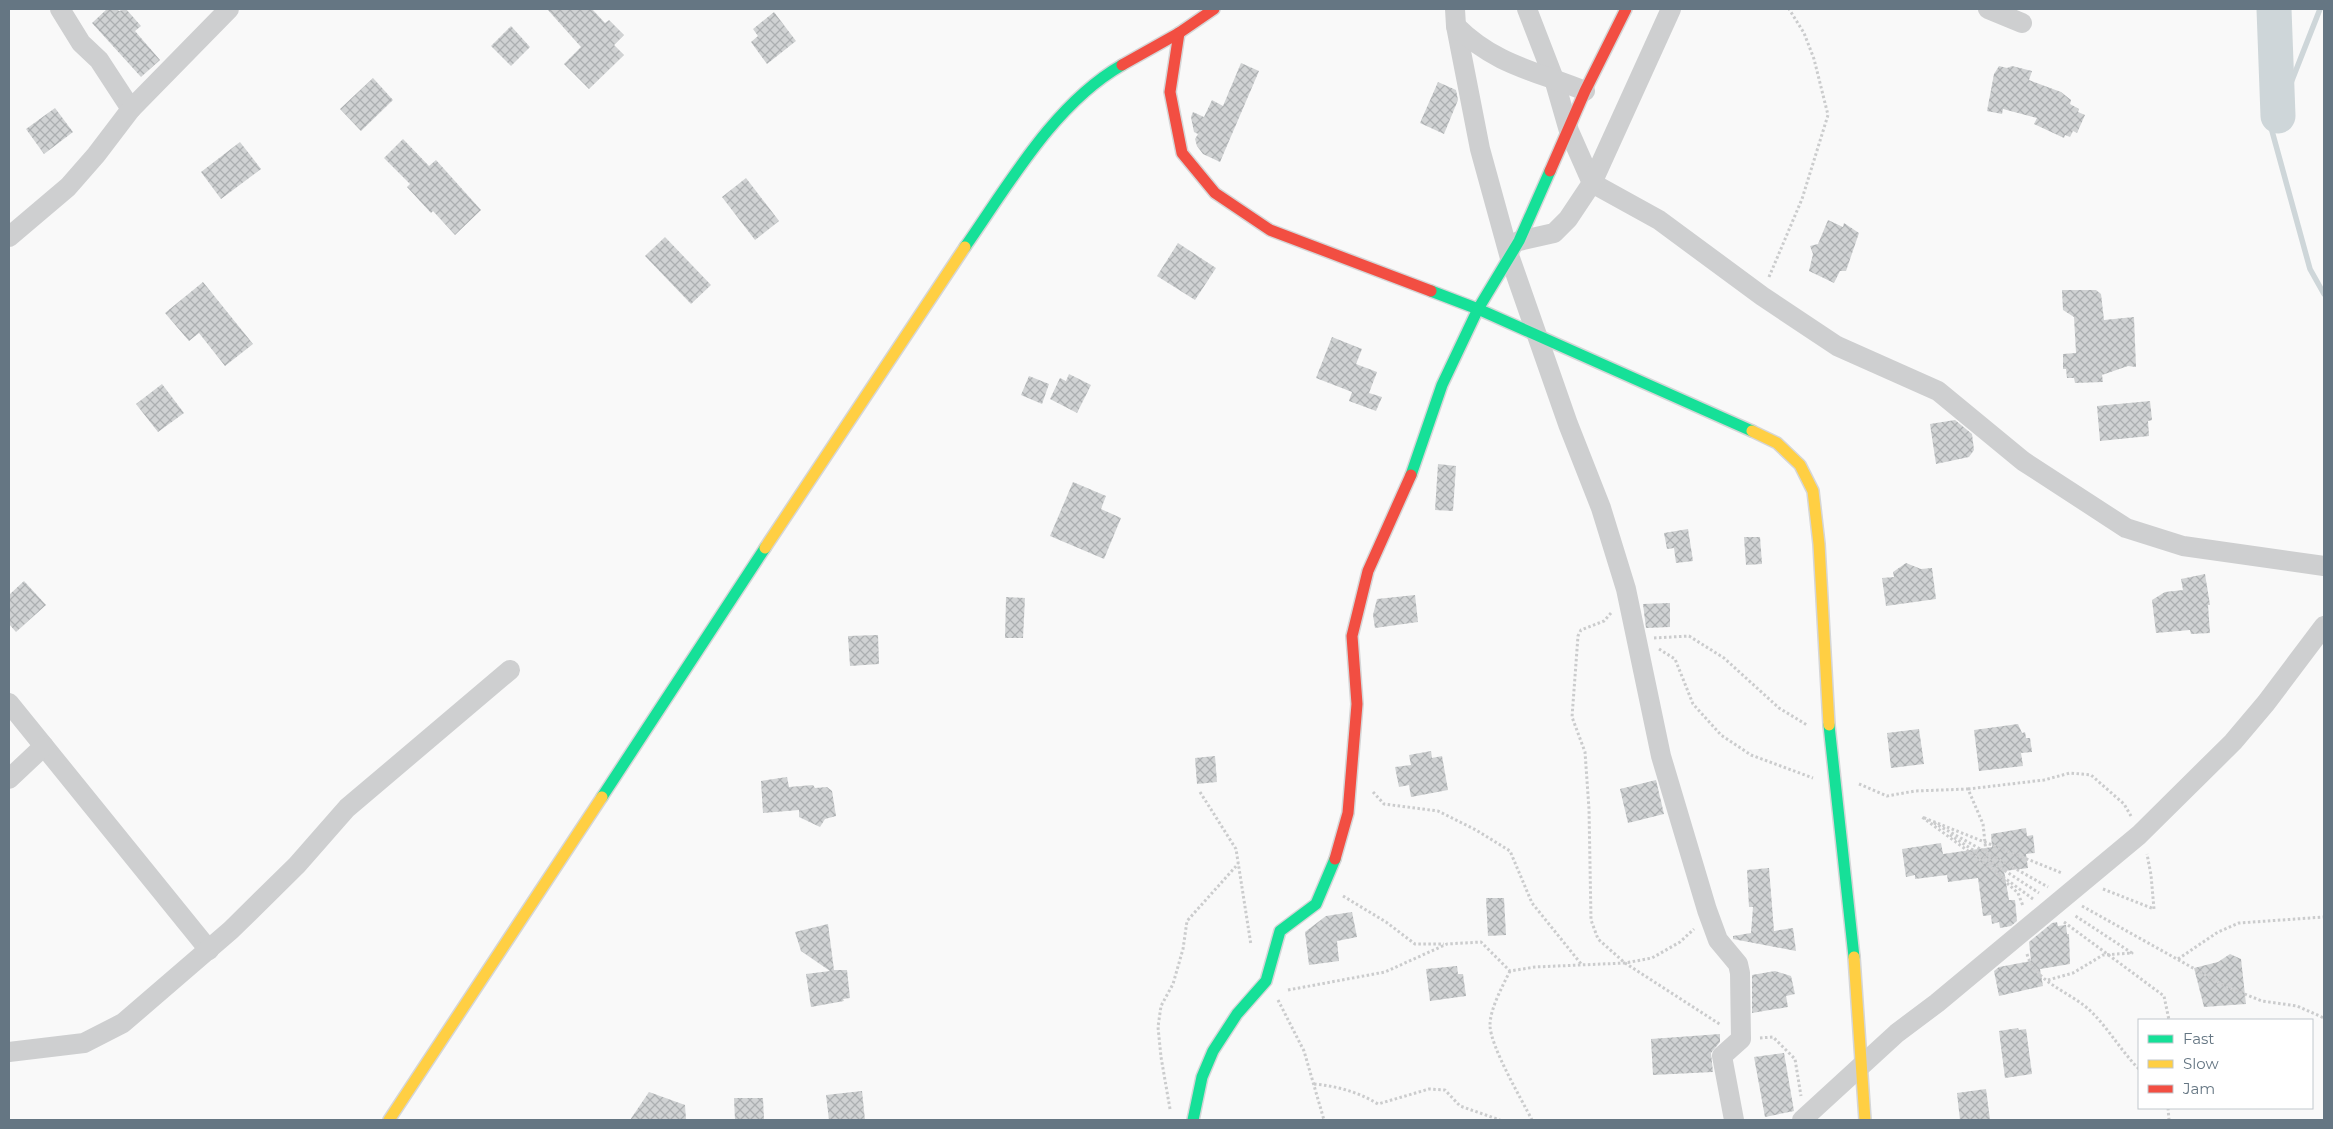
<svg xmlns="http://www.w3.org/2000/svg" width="2333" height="1129" font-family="Montserrat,sans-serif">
<defs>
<pattern id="building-cross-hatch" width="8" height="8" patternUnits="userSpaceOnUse" patternTransform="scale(1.25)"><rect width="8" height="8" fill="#d0d2d3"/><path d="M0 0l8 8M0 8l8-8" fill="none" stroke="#acafb1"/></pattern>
</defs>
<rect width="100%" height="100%" fill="#f9f9f9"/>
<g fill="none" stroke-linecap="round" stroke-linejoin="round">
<polyline stroke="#ced6d9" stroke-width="5.5" points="2320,9 2272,131 2310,269 2324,294"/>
<polyline stroke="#ced6d9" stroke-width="35" points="2274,9 2278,116"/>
</g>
<g fill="url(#building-cross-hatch)">
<polygon points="107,9 117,9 119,11 126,9 141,26 135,31 160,60 141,77 92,23"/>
<polygon points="547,9 592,9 605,23 609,20 624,35 614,45 624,55 589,89 564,64 581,47"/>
<polygon points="774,12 796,41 767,64 751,42 758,36 753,29"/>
<polygon points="511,26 530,47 511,66 491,46"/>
<polygon points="1241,63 1259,71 1220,162 1203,154 1197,146 1195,139 1198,134 1194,132 1191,117 1193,112 1204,117 1212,100 1223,106"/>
<polygon points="1999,66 2007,68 2012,66 2032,71 2029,80 2061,92 2071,100 2070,104 2079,109 2078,112 2085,115 2077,133 2073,131 2070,137 2065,135 2064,138 2034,124 2037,118 2003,109 2002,114 1987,111 1994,74"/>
<polygon points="373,78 393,100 361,131 340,109"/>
<polygon points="1438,82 1456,90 1458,100 1444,134 1420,123"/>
<polygon points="55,108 73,132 44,154 26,129"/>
<polygon points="403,139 429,166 436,160 481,210 455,235 433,211 431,213 407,187 410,184 384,158"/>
<polygon points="240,142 261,169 221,199 201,172"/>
<polygon points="746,178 779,221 755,240 722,197"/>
<polygon points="1828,220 1843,227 1844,223 1859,233 1846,271 1840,271 1834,283 1809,271 1813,254 1810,246 1818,244"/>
<polygon points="665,237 711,285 691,304 645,256"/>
<polygon points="1178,243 1216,268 1195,300 1157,276"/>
<polygon points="203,282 253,344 225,366 199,333 189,341 165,313"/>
<polygon points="2062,290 2096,290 2101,294 2104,320 2134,317 2136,367 2128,366 2102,375 2103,382 2075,383 2074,378 2067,378 2066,369 2063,369 2063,354 2076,353 2074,317 2063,310"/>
<polygon points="1332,337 1362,349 1356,364 1377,372 1369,393 1382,397 1376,411 1349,401 1352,392 1316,378"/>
<polygon points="1069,374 1091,385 1077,413 1050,399 1060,378 1066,381"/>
<polygon points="1029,376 1049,384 1042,404 1021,395"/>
<polygon points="162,384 184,413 158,432 136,404"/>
<polygon points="2150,401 2152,420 2148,421 2149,436 2100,441 2097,406"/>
<polygon points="1955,420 1972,434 1974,450 1969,457 1936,464 1930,424"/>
<polygon points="1438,464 1456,466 1453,511 1435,510"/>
<polygon points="1073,482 1106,496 1101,509 1121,518 1104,559 1050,536"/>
<polygon points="1688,529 1693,561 1676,563 1674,548 1667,549 1664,533"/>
<polygon points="1744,537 1760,537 1762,564 1746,565"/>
<polygon points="1906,563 1921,569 1932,568 1936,599 1886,606 1882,578 1894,577 1893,572"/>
<polygon points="2205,574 2210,605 2208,605 2210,633 2191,634 2190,630 2156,633 2152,600 2165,592 2183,590 2181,579"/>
<polygon points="24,581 46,605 16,632 9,624 9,595"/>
<polygon points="1415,595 1418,622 1375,628 1373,615 1377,599"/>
<polygon points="1006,597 1025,598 1023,638 1005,638"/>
<polygon points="1670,603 1670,627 1646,628 1643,604"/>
<polygon points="878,635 879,664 850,666 848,636"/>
<polygon points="2018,724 2022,733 2025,732 2026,738 2030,738 2032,752 2021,753 2023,766 1979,771 1974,730"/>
<polygon points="1919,729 1924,764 1891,768 1887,733"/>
<polygon points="1431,751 1432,758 1442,756 1448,790 1411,797 1409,785 1399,787 1395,767 1411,765 1409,755"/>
<polygon points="1215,756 1217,782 1197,784 1195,758"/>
<polygon points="787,777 789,787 813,785 815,788 827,787 832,791 836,816 825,819 820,827 799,817 799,810 763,813 761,781"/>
<polygon points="1656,780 1664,814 1628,823 1620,789"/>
<polygon points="2026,828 2027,836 2033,835 2035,853 2026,854 2028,868 2004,871 2009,900 2015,900 2017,921 2011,926 2000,928 1999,922 1992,924 1991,915 1983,916 1978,878 1948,882 1947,875 1915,879 1915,875 1906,877 1902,849 1941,843 1943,854 1992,847 1991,834"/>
<polygon points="1769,868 1774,931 1793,928 1796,951 1733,939 1733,936 1751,933 1753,907 1749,907 1747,870"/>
<polygon points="1486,898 1504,898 1506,935 1488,936"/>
<polygon points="1352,912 1357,937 1337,941 1339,961 1309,965 1305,932 1326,916"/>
<polygon points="2057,922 2058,926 2066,925 2067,934 2069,934 2070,964 2040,969 2043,986 1999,996 1994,971 1999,967 2031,961 2029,942 2052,923"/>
<polygon points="828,924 834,970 847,970 850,998 843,999 844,1001 811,1007 806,974 830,971 801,951 795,932"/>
<polygon points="2230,954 2241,959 2246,1004 2204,1007 2194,968 2218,962"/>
<polygon points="1457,966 1458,974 1463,974 1466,996 1430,1001 1426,969"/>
<polygon points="1775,971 1791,976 1795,994 1786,996 1788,1007 1752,1013 1752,975"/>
<polygon points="2018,1028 2019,1030 2026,1029 2032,1074 2005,1078 1999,1031"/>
<polygon points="1720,1034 1720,1042 1711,1053 1713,1072 1653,1075 1651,1039"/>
<polygon points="1784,1053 1794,1111 1765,1117 1754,1057"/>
<polygon points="1986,1089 1990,1120 1960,1120 1957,1093"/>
<polygon points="862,1091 865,1120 829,1120 826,1095"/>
<polygon points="649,1092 685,1105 686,1120 630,1120"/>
<polygon points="734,1098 763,1098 764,1120 735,1120"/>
</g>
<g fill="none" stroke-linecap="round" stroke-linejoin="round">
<defs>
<g id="fast">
<path d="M 965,247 C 1009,184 1054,104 1122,65"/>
<polyline points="1431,291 1478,309 1752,431"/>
<polyline points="1411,475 1442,385 1478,309 1519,241 1550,171"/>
<polyline points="1829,725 1854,957"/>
<polyline points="602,797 765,548"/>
<polyline points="1193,1120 1202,1077 1213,1051 1237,1014 1266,981 1280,931 1316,904 1335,859"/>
</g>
<g id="slow">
<polyline points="1752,431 1777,443 1800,465 1813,491 1819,544 1829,725"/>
<polyline points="765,548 965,247"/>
<polyline points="1854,957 1865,1120"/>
<polyline points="389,1120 602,797"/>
</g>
<g id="jam">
<polyline points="1179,33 1170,92 1182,153 1215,193 1270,230 1431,291"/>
<polyline points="1122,65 1179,33 1214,9"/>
<polyline points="1550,171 1585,91 1626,9"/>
<polyline points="1335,859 1348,813 1357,704 1352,636 1368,571 1411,475"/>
</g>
</defs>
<use href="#fast" stroke="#d5d6d7" stroke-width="14"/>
<use href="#slow" stroke="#d5d6d7" stroke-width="14"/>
<use href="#jam" stroke="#d5d6d7" stroke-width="14"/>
<g stroke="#cbcccd" stroke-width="3" stroke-dasharray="2.5 2.5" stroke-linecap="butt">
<polyline points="1769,277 1802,199 1828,115 1814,59 1804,33 1789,9"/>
<polyline points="1611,613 1604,621 1581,630 1578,636 1572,717 1585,752 1589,809 1591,920 1598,939 1625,963 1721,1025"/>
<polyline points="1654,638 1689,636 1724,658 1779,708 1807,725"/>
<polyline points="1659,649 1675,659 1693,704 1721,735 1751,755 1813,778"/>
<polyline points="1859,784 1887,796 1915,791 1968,789 1983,824 1986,852 1993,868"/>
<polyline points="1968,789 2044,780 2070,773 2091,775 2124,804 2131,816"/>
<polyline points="1200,792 1236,849 1251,945"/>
<polyline points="1373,792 1384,804 1438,811 1476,830 1510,851 1532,903 1582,965"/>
<polyline points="1934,823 2048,887"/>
<polyline points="1950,835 2039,893"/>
<polyline points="1996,873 2018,893 2023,906"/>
<polyline points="2103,889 2154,909 2151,875 2147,854"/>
<polyline points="1343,896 1386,922 1415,944 1444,944"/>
<polyline points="2033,899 1922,817 2062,873"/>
<polyline points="2082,906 2227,987 2262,1001 2297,1006 2324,1018"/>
<polyline points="2064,922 2164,996 2169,1020"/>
<path d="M 2027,954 C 2035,981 2065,990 2086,1007 C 2107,1025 2119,1049 2139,1069"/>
<polyline points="2178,959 2218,932 2239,923 2324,917"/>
<path d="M 1510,971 C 1503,985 1490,1009 1490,1025 C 1490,1046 1522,1100 1532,1120"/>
<polyline points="2048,980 2073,973 2103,955 2132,953 2074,915"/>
<polyline points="1288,990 1385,972 1447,944 1481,942 1510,971 1535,967 1625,963 1652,958 1680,942 1694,929"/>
<polyline points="1278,1000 1304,1051 1324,1120"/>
<polyline points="1760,1038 1773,1037 1795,1059 1801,1096"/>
<path d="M 1314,1084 C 1337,1086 1358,1092 1378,1104 L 1429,1089 L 1445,1090 L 1460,1106 L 1500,1120"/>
<polyline points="2168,1108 2169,1120"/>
<polyline points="1170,1109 1161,1057 1158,1027 1161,1006 1173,984 1183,949 1187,921 1238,864"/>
</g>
<g stroke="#cecfd0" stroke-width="20">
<polyline points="60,9 81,43 99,60 131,109"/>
<polyline points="1455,9 1456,26 1480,149 1510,258 1568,424 1601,508 1626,589 1661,756 1707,910 1718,940 1738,964 1740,973 1741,1039 1722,1056 1734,1120"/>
<polyline points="1527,9 1554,79 1569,131 1592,183 1659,220 1762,296 1837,346 1938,391 2023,461 2126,528 2183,546 2324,566"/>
<polyline points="1988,9 2022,23"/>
<path d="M 1456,26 C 1495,65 1536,71 1585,91"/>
<polyline points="9,237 68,187 96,155 131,109 229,9"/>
<polyline points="1519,241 1554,233 1568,219 1592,183 1671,9"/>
<polyline points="9,703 209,950"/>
<polyline points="9,779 44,746"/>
<polyline points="9,1052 84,1043 123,1023 231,930 297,865 347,808 510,670"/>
<polyline points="1802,1120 1897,1033 1937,1003 2139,835 2233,742 2266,703 2324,626"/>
</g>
<use href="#fast" stroke="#16e098" stroke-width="11"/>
<use href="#slow" stroke="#ffcf43" stroke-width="11"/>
<use href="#jam" stroke="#f24e42" stroke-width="11"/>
</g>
<rect width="2333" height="1129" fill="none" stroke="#657683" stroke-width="20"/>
<rect x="2138" y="1019" width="175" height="90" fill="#ffffff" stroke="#c1c8cd"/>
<rect x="2148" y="1035" width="25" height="8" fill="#16e098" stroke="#c1c8cd"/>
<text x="2183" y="1044" font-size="15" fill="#657683">Fast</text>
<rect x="2148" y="1060" width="25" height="8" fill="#ffcf43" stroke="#c1c8cd"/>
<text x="2183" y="1069" font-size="15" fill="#657683">Slow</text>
<rect x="2148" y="1085" width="25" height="8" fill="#f24e42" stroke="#c1c8cd"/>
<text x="2183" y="1094" font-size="15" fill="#657683">Jam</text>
</svg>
